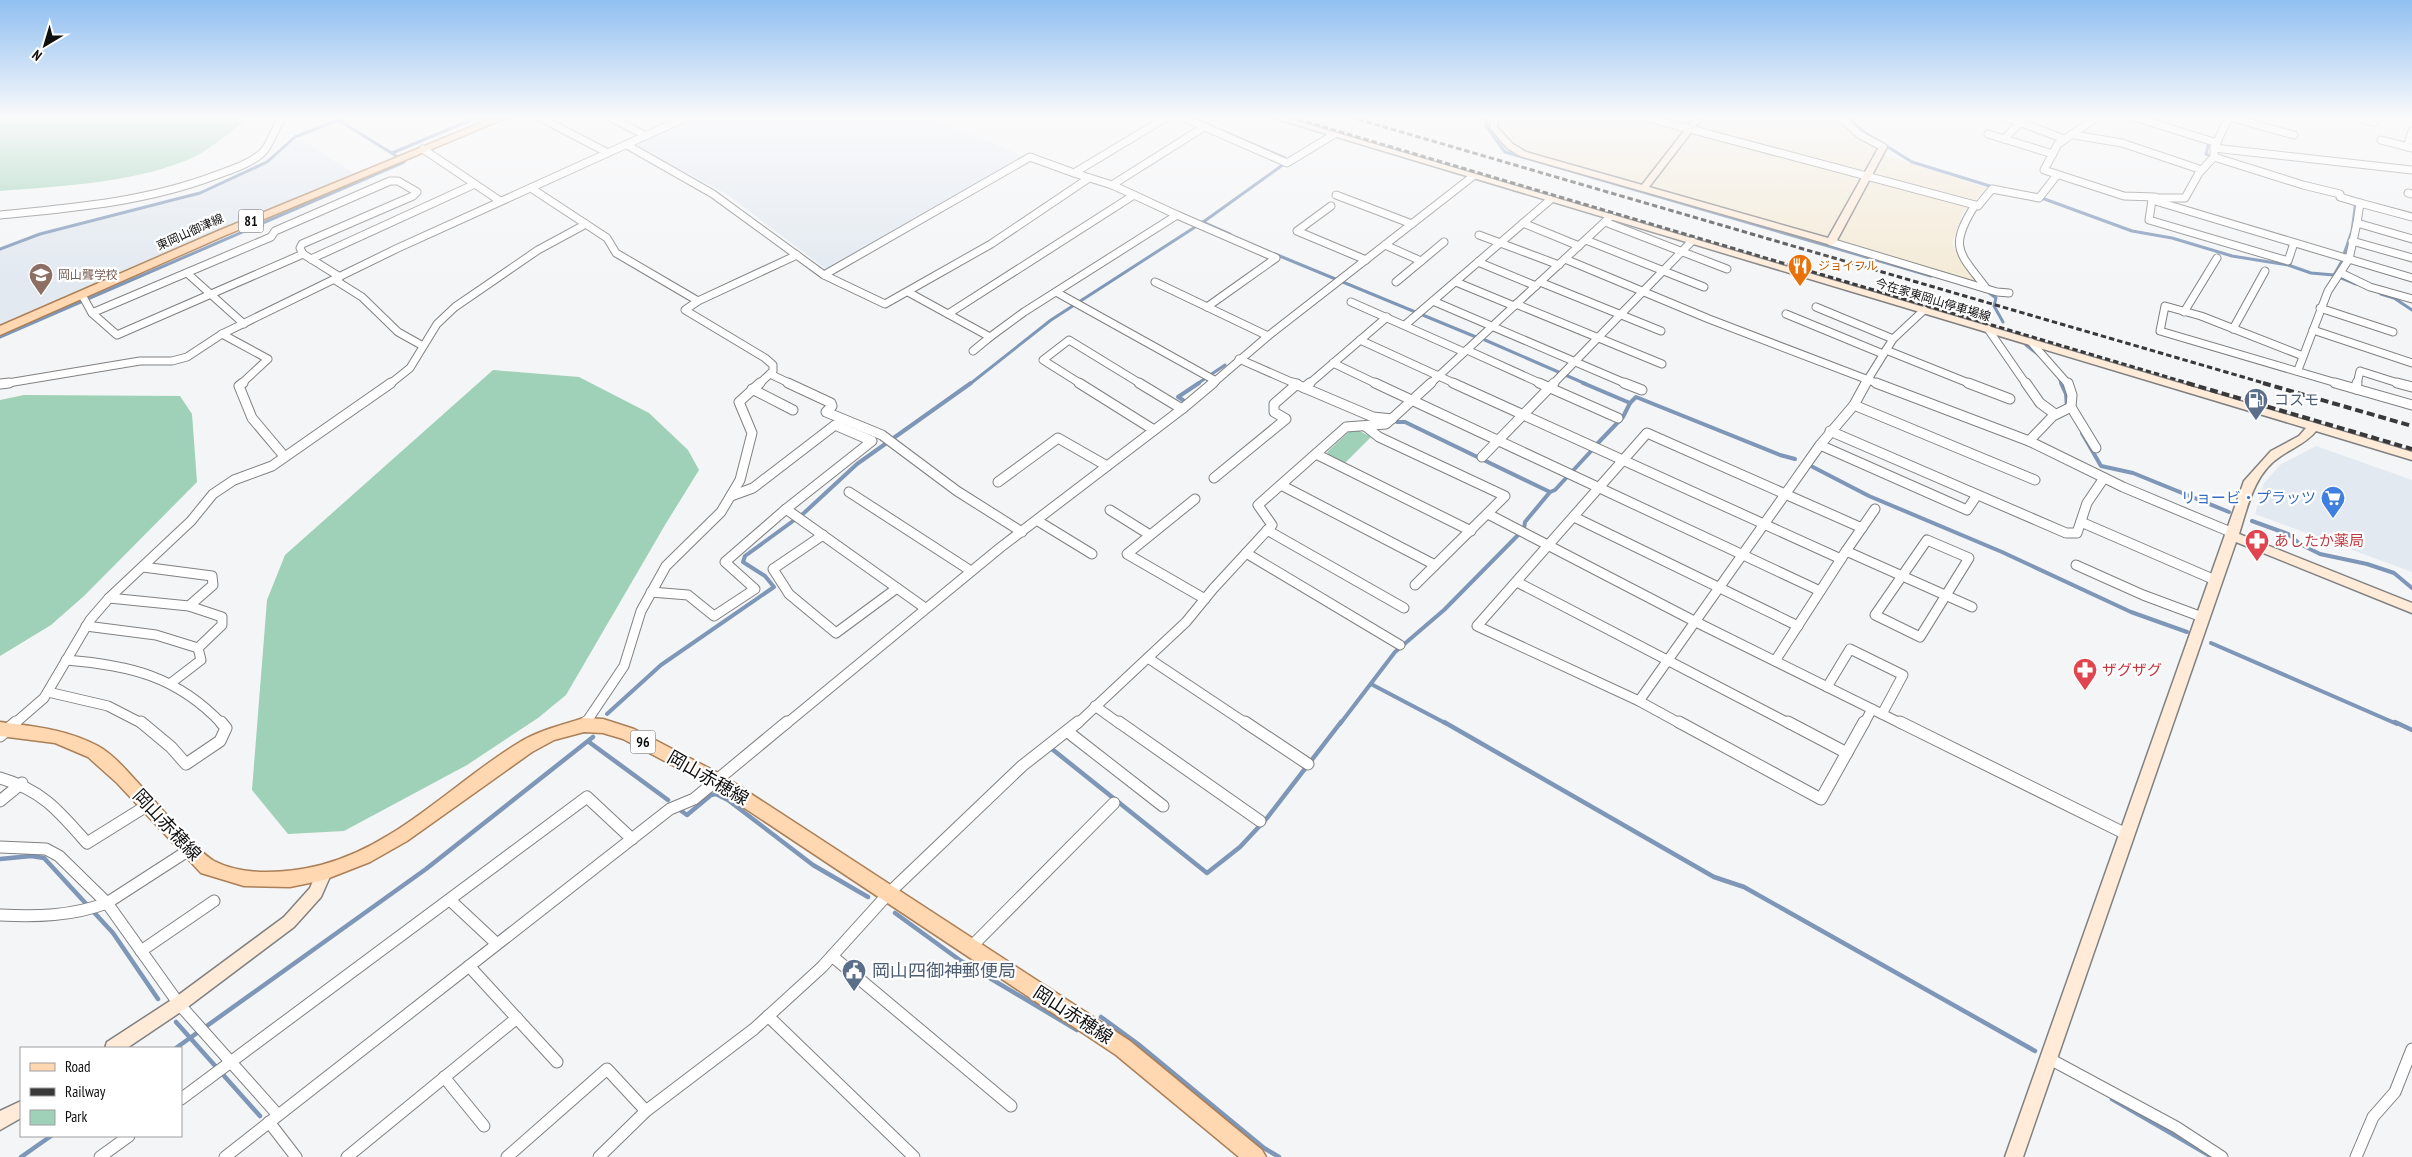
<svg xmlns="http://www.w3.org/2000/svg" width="2412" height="1157" font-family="'PT Sans Narrow','Noto Sans JP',sans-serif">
<rect width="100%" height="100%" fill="#f4f5f6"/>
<g fill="#e2e9f0">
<polygon points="697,117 931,117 1024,157 827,270 725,193 635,146"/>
<polygon points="300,139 355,174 0,327 0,250 41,234 188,198 210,190 268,163 292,142"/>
<polygon points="2316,446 2412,480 2412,572 2255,514 2264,483 2280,465"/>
</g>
<polygon fill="#f4ead5" points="1505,117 1837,117 1887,156 1987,188 1963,212 1952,244 1974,281 1519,148 1500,122"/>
<g fill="#9ed1b7">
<path d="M 0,117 L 249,117 C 234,129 213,147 196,156 C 140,183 61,186 0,191 Z"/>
<polygon points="493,370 579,377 649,413 688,450 699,470 665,525 566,695 538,718 467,765 344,831 288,834 252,790 267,600 285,555"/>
<polygon points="24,395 180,396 192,414 197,482 84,596 51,625 0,656 0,400"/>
<polygon points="1356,429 1371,437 1344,464 1329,456 1327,452 1350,431"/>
</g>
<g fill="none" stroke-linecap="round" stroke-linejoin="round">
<g stroke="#7e96b7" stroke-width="3">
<polyline points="1192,117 1215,128"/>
<polyline points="1486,117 1486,126 1505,152 1931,276"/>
<polyline points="1847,117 1864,132 1912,162 1993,187"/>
<polyline points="338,120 398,157"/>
<polyline points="2207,142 2209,142 2206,154 2213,158"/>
<polyline points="392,153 478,117"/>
<polyline points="2039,197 2132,231 2172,238 2232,256 2288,265 2311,273 2334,275 2356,284"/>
<polyline points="1203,222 1230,234"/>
<polyline points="0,249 40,234 200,193 267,162 295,137 346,117"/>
<polyline points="1275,254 1476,337"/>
<polyline points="2344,254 2352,231 2356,200"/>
<polyline points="2334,275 2342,261"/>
<polyline points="1988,292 1996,298 1994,306 2003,322"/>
<polyline points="2381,294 2394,298 2412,310"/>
<polyline points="0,337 404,162"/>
<polyline points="1485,340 1586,384"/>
<polyline points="2026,345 2040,356"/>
<polyline points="2059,378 2062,384"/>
<polyline points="970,384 1051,320 1206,220 1284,164 1285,158 1222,131"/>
<polyline points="1197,384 1225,365"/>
</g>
<g stroke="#7e96b7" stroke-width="4">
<polyline points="1583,383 1630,403 1636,397 1780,455 1795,459"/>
<polyline points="2061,383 2066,394 2067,407"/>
<polyline points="1183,400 1178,397 1199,383"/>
<polyline points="1397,422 1405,422 1550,492"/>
<polyline points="2082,433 2101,466 2133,473 2229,512"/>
<polyline points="1597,444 1623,417 1630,403"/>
<polyline points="1811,466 1869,496 2002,552 2131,612 2187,632"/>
<polyline points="2252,521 2288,534 2300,544 2320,554 2367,564 2394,573 2412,588"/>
<polyline points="2211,643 2397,724"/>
<polyline points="1371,684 1447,724"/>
<polyline points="607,714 661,665 774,587 765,576 743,562 745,556 804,513 857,464 971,383"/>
<polyline points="1340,724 1395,652 1444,610 1524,529 1525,522 1550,492 1555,490 1593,449"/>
</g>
<g stroke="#7e96b7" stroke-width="4.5">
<polyline points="1444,722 1714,877 1744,887 2035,1051"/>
<polyline points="2395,722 2412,730"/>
<polyline points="589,742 668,800"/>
<polyline points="1052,749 1207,873 1240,847 1267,818 1341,722"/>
<polyline points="680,810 687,815 711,795 716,794 728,800 813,865 868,897"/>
<polyline points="0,859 31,856 44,858 113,933 158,999"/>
<polyline points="895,913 961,961 1077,1030"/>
<polyline points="1101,1017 1138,1044 1264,1148 1279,1157"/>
<polyline points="176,1022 260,1116"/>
<polyline points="176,1048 426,869 593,737"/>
<polyline points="2112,1099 2212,1157"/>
<polyline points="21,1157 51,1136"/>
</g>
<defs>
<g id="street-far2">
<polyline points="539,117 608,153"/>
<polyline points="610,117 646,136"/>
<polyline points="1182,117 1287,163 1333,135"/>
<polyline points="1645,117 1975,205"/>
<polyline points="1840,117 1860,135 1883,147"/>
<polyline points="2006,117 2064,139"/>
<polyline points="2097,117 2058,144 2044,170 2124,196 2155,197"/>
<polyline points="2134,117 2217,143"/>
<polyline points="2229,117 2294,135"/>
<polyline points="2354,117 2374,122"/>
<polyline points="1988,134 2053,154"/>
<polyline points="2074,135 2122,143 2202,170"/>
<polyline points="2004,139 2021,122"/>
<polyline points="2381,140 2412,148"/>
<polyline points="627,145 713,194 824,275 885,304 991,244 1089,178"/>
<polyline points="2407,147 2412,131"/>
<polyline points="2214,148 2412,170"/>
<polyline points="423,149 475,184"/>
<polyline points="2214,157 2303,185 2340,194 2340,197 2360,203"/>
<polyline points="1112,185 1074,173 1167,117"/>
<polyline points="531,188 607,238 616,253 698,301"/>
<polyline points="2408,193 2412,194"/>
<polygon points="1134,195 1177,215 1024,312 990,337 948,314"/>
<polyline points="1134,195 1112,185 1204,127"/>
<polyline points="1336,195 1412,224"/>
<polyline points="2154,198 2185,198 2199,173 2214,157 2214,148 2229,117"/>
<polyline points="2152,200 2412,278"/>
<polyline points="2152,200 2149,220 2288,261 2294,243"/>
<polyline points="1331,206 1297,231 1366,260"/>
<path d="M 0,215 C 72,208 145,202 214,176 C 230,170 248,165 262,153 C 272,143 274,128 283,117"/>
<polyline points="1177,215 1276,258 1207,307"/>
<polyline points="1605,222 1727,269"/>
<polyline points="1523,223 1579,246"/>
<polyline points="2357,223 2360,203 2412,217"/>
<polyline points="1479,235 1559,265"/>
<polyline points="1586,240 1704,287"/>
<polyline points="2352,241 2412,258"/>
<polyline points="1831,242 1997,292 2009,293"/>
<polyline points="1385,245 1421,261"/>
<polyline points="311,259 475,184 500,201"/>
<polyline points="1565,259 1709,319 1879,384"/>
<polyline points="1478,262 1536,286"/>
<polyline points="187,273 244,324"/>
<polyline points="2341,273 2370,287 2412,299"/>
<polyline points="824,275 1030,157 1074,173"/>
<polyline points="335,280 362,297 398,332 423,346"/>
<polyline points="1155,282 1268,336"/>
<polyline points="1396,282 1444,242"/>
<polyline points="1456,282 1514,306"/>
<polyline points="1540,282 1661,331"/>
<path d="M 1986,288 C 1959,252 1948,248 1975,205 L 1978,206 L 1992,189 L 2039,198 L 2057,175"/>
<polyline points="908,292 948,314"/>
<polyline points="1056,292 1216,381"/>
<polyline points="82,295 92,313 117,335 303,254"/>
<polyline points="1433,301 1627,384"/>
<polyline points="1351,302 1464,352"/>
<polyline points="1516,304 1662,364"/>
<polyline points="1816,307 1893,339"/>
<polyline points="2320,308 2393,332"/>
<polyline points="2184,312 2217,258"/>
<polyline points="92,313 271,237 275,231 390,181 398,181 417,192 413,196 302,244 300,248 303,254 340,277"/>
<polyline points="1786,314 1883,354"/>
<polyline points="1405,325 1550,200"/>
<polyline points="1988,329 2026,384"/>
<polyline points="2233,329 2265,271"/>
<polyline points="2313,330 2412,363"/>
<polyline points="222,334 268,359 241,384"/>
<polyline points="1360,340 1456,384"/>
<polyline points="2031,342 2068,384"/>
<polyline points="1467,350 1542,384"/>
<polyline points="1886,350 1971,384"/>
<polyline points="973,351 990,337"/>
<polyline points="2303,356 2201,316 2165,306 2160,331 2340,384"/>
<polyline points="1239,359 1296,384"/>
<polyline points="1333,363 1377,384"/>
<polyline points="2298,370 2328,291 2349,259 2357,223 2412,239"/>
<polyline points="770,374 791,384"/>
<polyline points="2,384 140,361 172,361 187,357 222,334 398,248 687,117"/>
<polyline points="390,384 410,368 437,324 455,307 538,250 586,224"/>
<polyline points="759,384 773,371 773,365 765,358 685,310 698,301 797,255"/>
<polyline points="1081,384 1043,360 1069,340 1141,384"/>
<polyline points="1212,384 1268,336 1472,177"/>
<polyline points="1309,384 1387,317"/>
<polyline points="1430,384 1610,217"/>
<polyline points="1553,384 1692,241"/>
<polyline points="1865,384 1893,339 1924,310"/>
<polyline points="2357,384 2360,371 2401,384"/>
</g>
<g id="street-far1">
<polyline points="243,383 239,386 252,418 284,456"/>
<polyline points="788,383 831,403 832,406 826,412 882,435 957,491 1022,532"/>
<polyline points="1079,383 1154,430"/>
<polyline points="1139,383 1182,409"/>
<polyline points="1293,383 1373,417 1392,419"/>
<polyline points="1375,383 1820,591"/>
<polyline points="1453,383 1841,559 1846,551 1972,607"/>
<polyline points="1539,383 1618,418"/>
<polyline points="1624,383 1642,390"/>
<polyline points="1876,383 2029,441 2123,487 2233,533"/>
<polyline points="1968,383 2010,399"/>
<polyline points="2026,383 2040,403 2055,414"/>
<polyline points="2068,383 2072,395 2071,407 2096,448"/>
<polyline points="2335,383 2412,405"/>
<polyline points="2397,383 2412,387"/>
<polyline points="0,384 9,383"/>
<polyline points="1304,388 1310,383"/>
<polyline points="752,389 793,410"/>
<polyline points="2356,389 2357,383"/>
<polyline points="1854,405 2035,480"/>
<polyline points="1365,426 1379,437 1505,496 1415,585"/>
<polyline points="1830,431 2066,533 2077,533 2087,503 2104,478"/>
<polyline points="2029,441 2053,416 2071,407"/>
<polyline points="1820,445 1967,510 1977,495"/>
<polyline points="1316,454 1471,531"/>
<polyline points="1482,457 1554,383"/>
<polyline points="1214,478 1286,419 1274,412 1274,404 1297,384"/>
<polyline points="998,482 1058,438 1107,466"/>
<polyline points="1281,485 1435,565"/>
<polyline points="849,492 971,571"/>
<polyline points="1195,499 1127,554 1205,599"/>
<polyline points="786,509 925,608"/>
<polyline points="1110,510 1150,535"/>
<polyline points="1488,514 1694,621 1902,724"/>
<polyline points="1574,517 1798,626"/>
<polyline points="1038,521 1092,554"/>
<polyline points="2081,522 2215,580"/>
<polyline points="1267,530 1404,608"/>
<polyline points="823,535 773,569 789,594 836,633 897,588"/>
<polygon points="1927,540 1969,558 1920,637 1875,615"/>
<polyline points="1846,551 1875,509"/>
<polyline points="1246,553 1400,645"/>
<polyline points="2076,565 2143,595 2202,617"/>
<polyline points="143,567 212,576 213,585 189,606"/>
<polyline points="1517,582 1790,724"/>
<polyline points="651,592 688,595 714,616 755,589 725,562 786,509 872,441 835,425 753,488 731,496"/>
<polyline points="109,598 189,606 222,617 222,625 198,648"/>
<polyline points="86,626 156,635 198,648 201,660 171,683"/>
<polyline points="1148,658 1247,724"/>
<path d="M 66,660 C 129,665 177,676 222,724"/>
<polyline points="1775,661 1841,559"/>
<polyline points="1827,687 1850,649 1903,675 1882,714"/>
<polyline points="48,692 108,706 143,724"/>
<polyline points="1639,701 1820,445 1854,405 1866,383"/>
<polyline points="1095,706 1120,724"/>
<polyline points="14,724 44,698 90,620 109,598 191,521 213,494 234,480 272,466 391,383"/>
<polyline points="585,724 624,666 641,611 666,566 721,512 740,480 752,433 739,402 760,383"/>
<polyline points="786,724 1001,547 1182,409 1213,383"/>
<polyline points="1077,724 1186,622 1213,589 1272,525 1258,505 1346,427 1386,424 1431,383"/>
<polyline points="1681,724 1639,701 1477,626 1647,433 1862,528"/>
<polyline points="1864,724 1872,709"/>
</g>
<g id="street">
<polyline points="141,722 171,747 186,764 220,741 226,728 221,722"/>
<polyline points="1119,722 1260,821"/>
<polyline points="1245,722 1308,764"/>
<polyline points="1679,722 1821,799 1864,722"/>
<polyline points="1788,722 1847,753"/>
<polyline points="1900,722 2126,834"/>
<polyline points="584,725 586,722"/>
<polyline points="1068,732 1163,806"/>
<polyline points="0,736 16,722"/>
<path d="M 0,778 C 42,790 59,811 87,843 L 148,805"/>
<polyline points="0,801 22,783"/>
<polyline points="0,847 46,849 59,856 107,903 189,850"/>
<polyline points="450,900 497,944"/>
<path d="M 0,915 C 37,917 72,916 107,903 L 179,1004 L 278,1115"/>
<polyline points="970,948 1114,803"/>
<polyline points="141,951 214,901"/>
<polyline points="832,956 1011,1106"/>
<polyline points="469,966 557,1062"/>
<polyline points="768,1016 914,1157"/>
<polyline points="2048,1058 2176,1127 2222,1157"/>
<polyline points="444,1077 484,1126"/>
<polyline points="181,1099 587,797 632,839"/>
<polyline points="269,1122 296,1157"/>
<polyline points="100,1157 129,1136"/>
<polyline points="225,1157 670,809 694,799 787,722"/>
<polyline points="347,1157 517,1018"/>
<polyline points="507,1157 607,1069 646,1111"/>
<polyline points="599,1157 646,1111 754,1029 822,967 889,893 1022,766 1078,722"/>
<polyline points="2356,1157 2373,1117 2395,1092 2412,1049"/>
</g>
<g id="secondary">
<path d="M 1270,117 L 1283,117 L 2412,452 L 2412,460 L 2316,431 C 2306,443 2294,447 2281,456 C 2254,473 2248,506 2239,534 L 2412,603 L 2412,613 L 2236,542 L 2023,1157 L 2005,1157 L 2244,481 L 2271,451 L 2299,436 L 2306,428 Z"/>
<polygon points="1491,117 1499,117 1497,126 1499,129 1513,144 1526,152 1642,185 1695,117 1703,117 1649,187 1828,238 1879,147 1883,144 1887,147 1836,242 1831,245 1520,156 1507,148 1490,128"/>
<polygon points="324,865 329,867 332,872 321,897 294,927 185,1009 127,1048 105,1048 107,1042 173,999 284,917 310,888 319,867"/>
<polygon points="21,1101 21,1118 0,1130 0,1111"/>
</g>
<g id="primary">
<polygon points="495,117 508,117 226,235 0,335 0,326 218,231"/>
<path d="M 584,718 L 603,719 L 634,729 L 722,775 L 1130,1041 L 1262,1150 L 1266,1157 L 1239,1157 L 1116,1055 L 710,785 L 623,739 L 603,733 L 584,732 L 554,740 L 532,752 L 407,841 L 370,862 L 324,880 L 290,887 L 244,886 L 201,873 L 117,783 L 88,757 L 55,743 L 0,736 L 0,722 C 36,727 66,729 98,746 C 114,755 128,772 140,785 C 155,801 197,852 214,861 C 245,877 289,873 321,865 C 398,845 455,781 520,742 C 540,730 562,725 584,718 Z"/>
</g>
</defs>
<use href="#street-far2" stroke="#808182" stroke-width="9"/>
<use href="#street-far1" stroke="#808182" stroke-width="11"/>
<use href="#street" stroke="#808182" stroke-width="13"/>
<use href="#secondary" stroke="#808182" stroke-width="3"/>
<use href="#primary" stroke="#ab7f57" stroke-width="3"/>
<use href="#street-far2" stroke="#fff" stroke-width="7"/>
<use href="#street-far1" stroke="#fff" stroke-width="9"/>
<use href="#street" stroke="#fff" stroke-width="11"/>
<use href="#secondary" fill="#ffebd8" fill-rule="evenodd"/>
<use href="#primary" fill="#ffd7b1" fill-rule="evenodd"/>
<g stroke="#39393a" stroke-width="3" stroke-dasharray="5.5 3" stroke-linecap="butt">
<polyline points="1290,117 2191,384"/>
<polyline points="1350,117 2267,384"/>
</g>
<g stroke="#39393a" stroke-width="4" stroke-dasharray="8 4" stroke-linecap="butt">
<polyline points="2187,383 2412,449"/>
<polyline points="2263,383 2412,426"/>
</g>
</g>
<linearGradient id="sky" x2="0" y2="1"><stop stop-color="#90bff1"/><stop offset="0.42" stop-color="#fafafb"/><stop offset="1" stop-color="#fafafb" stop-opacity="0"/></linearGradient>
<rect width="2412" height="279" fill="url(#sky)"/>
<defs>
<symbol id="restaurant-pin" viewBox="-11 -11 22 30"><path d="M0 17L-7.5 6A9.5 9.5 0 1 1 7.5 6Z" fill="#e8710a" stroke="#fff"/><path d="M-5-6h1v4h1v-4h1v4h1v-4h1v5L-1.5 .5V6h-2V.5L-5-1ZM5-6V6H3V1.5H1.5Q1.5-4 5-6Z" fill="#fff"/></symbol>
<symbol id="school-pin" viewBox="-11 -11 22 30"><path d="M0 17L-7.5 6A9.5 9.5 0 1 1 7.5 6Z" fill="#8d6e63" stroke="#fff"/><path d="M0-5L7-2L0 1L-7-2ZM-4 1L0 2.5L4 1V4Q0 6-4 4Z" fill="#fff"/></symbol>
<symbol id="fuel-pin" viewBox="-11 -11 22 30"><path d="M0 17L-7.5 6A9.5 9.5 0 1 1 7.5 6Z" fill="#5c6f8a" stroke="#fff"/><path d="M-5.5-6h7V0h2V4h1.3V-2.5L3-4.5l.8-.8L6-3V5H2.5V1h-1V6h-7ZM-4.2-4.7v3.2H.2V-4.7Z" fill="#fff"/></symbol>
<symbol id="supermarket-pin" viewBox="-11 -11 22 30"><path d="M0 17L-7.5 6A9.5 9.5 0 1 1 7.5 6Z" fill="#3f7fe0" stroke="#fff"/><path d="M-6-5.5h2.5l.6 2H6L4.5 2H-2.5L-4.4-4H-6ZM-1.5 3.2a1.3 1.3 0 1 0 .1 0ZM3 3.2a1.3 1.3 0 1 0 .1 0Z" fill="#fff"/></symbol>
<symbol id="pharmacy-pin" viewBox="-11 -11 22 30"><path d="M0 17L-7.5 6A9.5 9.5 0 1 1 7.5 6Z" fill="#e0444e" stroke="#fff"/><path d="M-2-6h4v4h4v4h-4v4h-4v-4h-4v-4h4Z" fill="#fff"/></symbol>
<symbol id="civic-pin" viewBox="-11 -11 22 30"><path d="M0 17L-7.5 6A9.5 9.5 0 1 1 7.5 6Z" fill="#5c6f8a" stroke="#fff"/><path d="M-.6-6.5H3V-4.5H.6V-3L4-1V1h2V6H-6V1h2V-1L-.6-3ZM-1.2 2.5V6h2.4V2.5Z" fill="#fff"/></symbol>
</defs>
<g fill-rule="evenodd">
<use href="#restaurant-pin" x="1786" y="252" width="28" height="38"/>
<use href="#school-pin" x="27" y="261" width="28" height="38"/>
<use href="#fuel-pin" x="2242" y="386" width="28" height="38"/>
<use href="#supermarket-pin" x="2319" y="484" width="28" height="38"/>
<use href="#pharmacy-pin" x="2243" y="527" width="28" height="38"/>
<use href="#pharmacy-pin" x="2071" y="656" width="28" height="38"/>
<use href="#civic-pin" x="840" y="957" width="28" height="38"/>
</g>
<g text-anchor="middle" stroke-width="4.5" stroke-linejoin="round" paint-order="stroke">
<g font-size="12" fill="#0f0f10" stroke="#fff">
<text transform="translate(190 232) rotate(-24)" y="4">東岡山御津線</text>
<text transform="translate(1933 300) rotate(17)" y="4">今在家東岡山停車場線</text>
</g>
<g font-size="12" fill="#c56008" stroke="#fff" text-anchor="start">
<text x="1818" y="270">ジョイフル</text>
</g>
<g font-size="12" fill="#785e54" stroke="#fff" text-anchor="start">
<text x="58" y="279">岡山聾学校</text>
</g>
<g fill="#fff" stroke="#575758" stroke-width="1">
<rect x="238.5" y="209.5" width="25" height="23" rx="4"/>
<rect x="630.5" y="730.5" width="25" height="23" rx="4"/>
</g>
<g font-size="14" font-weight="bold" fill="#0f0f10">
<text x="251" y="226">81</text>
<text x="643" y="747">96</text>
</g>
<g font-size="15" fill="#4e5e75" stroke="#fff" text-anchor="start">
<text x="2274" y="405">コスモ</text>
</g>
<g font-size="15" fill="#366cbe" stroke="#fff" text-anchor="end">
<text x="2316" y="503">リョービ・プラッツ</text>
</g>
<g font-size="15" fill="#be3a42" stroke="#fff" text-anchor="start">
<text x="2274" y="546">あしたか薬局</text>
<text x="2102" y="675">ザグザグ</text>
</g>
<g font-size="18" fill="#0f0f10" stroke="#fff">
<text transform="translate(708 778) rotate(30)" y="6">岡山赤穂線</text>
<text transform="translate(167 825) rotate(47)" y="6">岡山赤穂線</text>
<text transform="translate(1073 1015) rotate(33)" y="6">岡山赤穂線</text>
</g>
<g font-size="18" fill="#4e5e75" stroke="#fff" text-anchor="start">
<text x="872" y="977">岡山四御神郵便局</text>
</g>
</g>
<rect x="20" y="1047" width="162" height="90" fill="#ffffff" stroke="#9f9f9f"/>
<rect x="30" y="1063" width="25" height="8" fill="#ffd7b1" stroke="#9f9f9f"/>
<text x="65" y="1072" font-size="15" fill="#0f0f10">Road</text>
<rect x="30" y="1088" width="25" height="8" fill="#39393a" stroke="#9f9f9f"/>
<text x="65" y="1097" font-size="15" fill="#0f0f10">Railway</text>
<rect x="30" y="1110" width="25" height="15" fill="#9ed1b7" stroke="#9f9f9f"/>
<text x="65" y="1122" font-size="15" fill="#0f0f10">Park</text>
<g transform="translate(45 45) rotate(218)" stroke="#ffffff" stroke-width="4" paint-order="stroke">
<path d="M0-4L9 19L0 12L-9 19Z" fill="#0f0f10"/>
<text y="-8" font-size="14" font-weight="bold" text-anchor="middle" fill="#0f0f10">N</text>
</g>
</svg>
